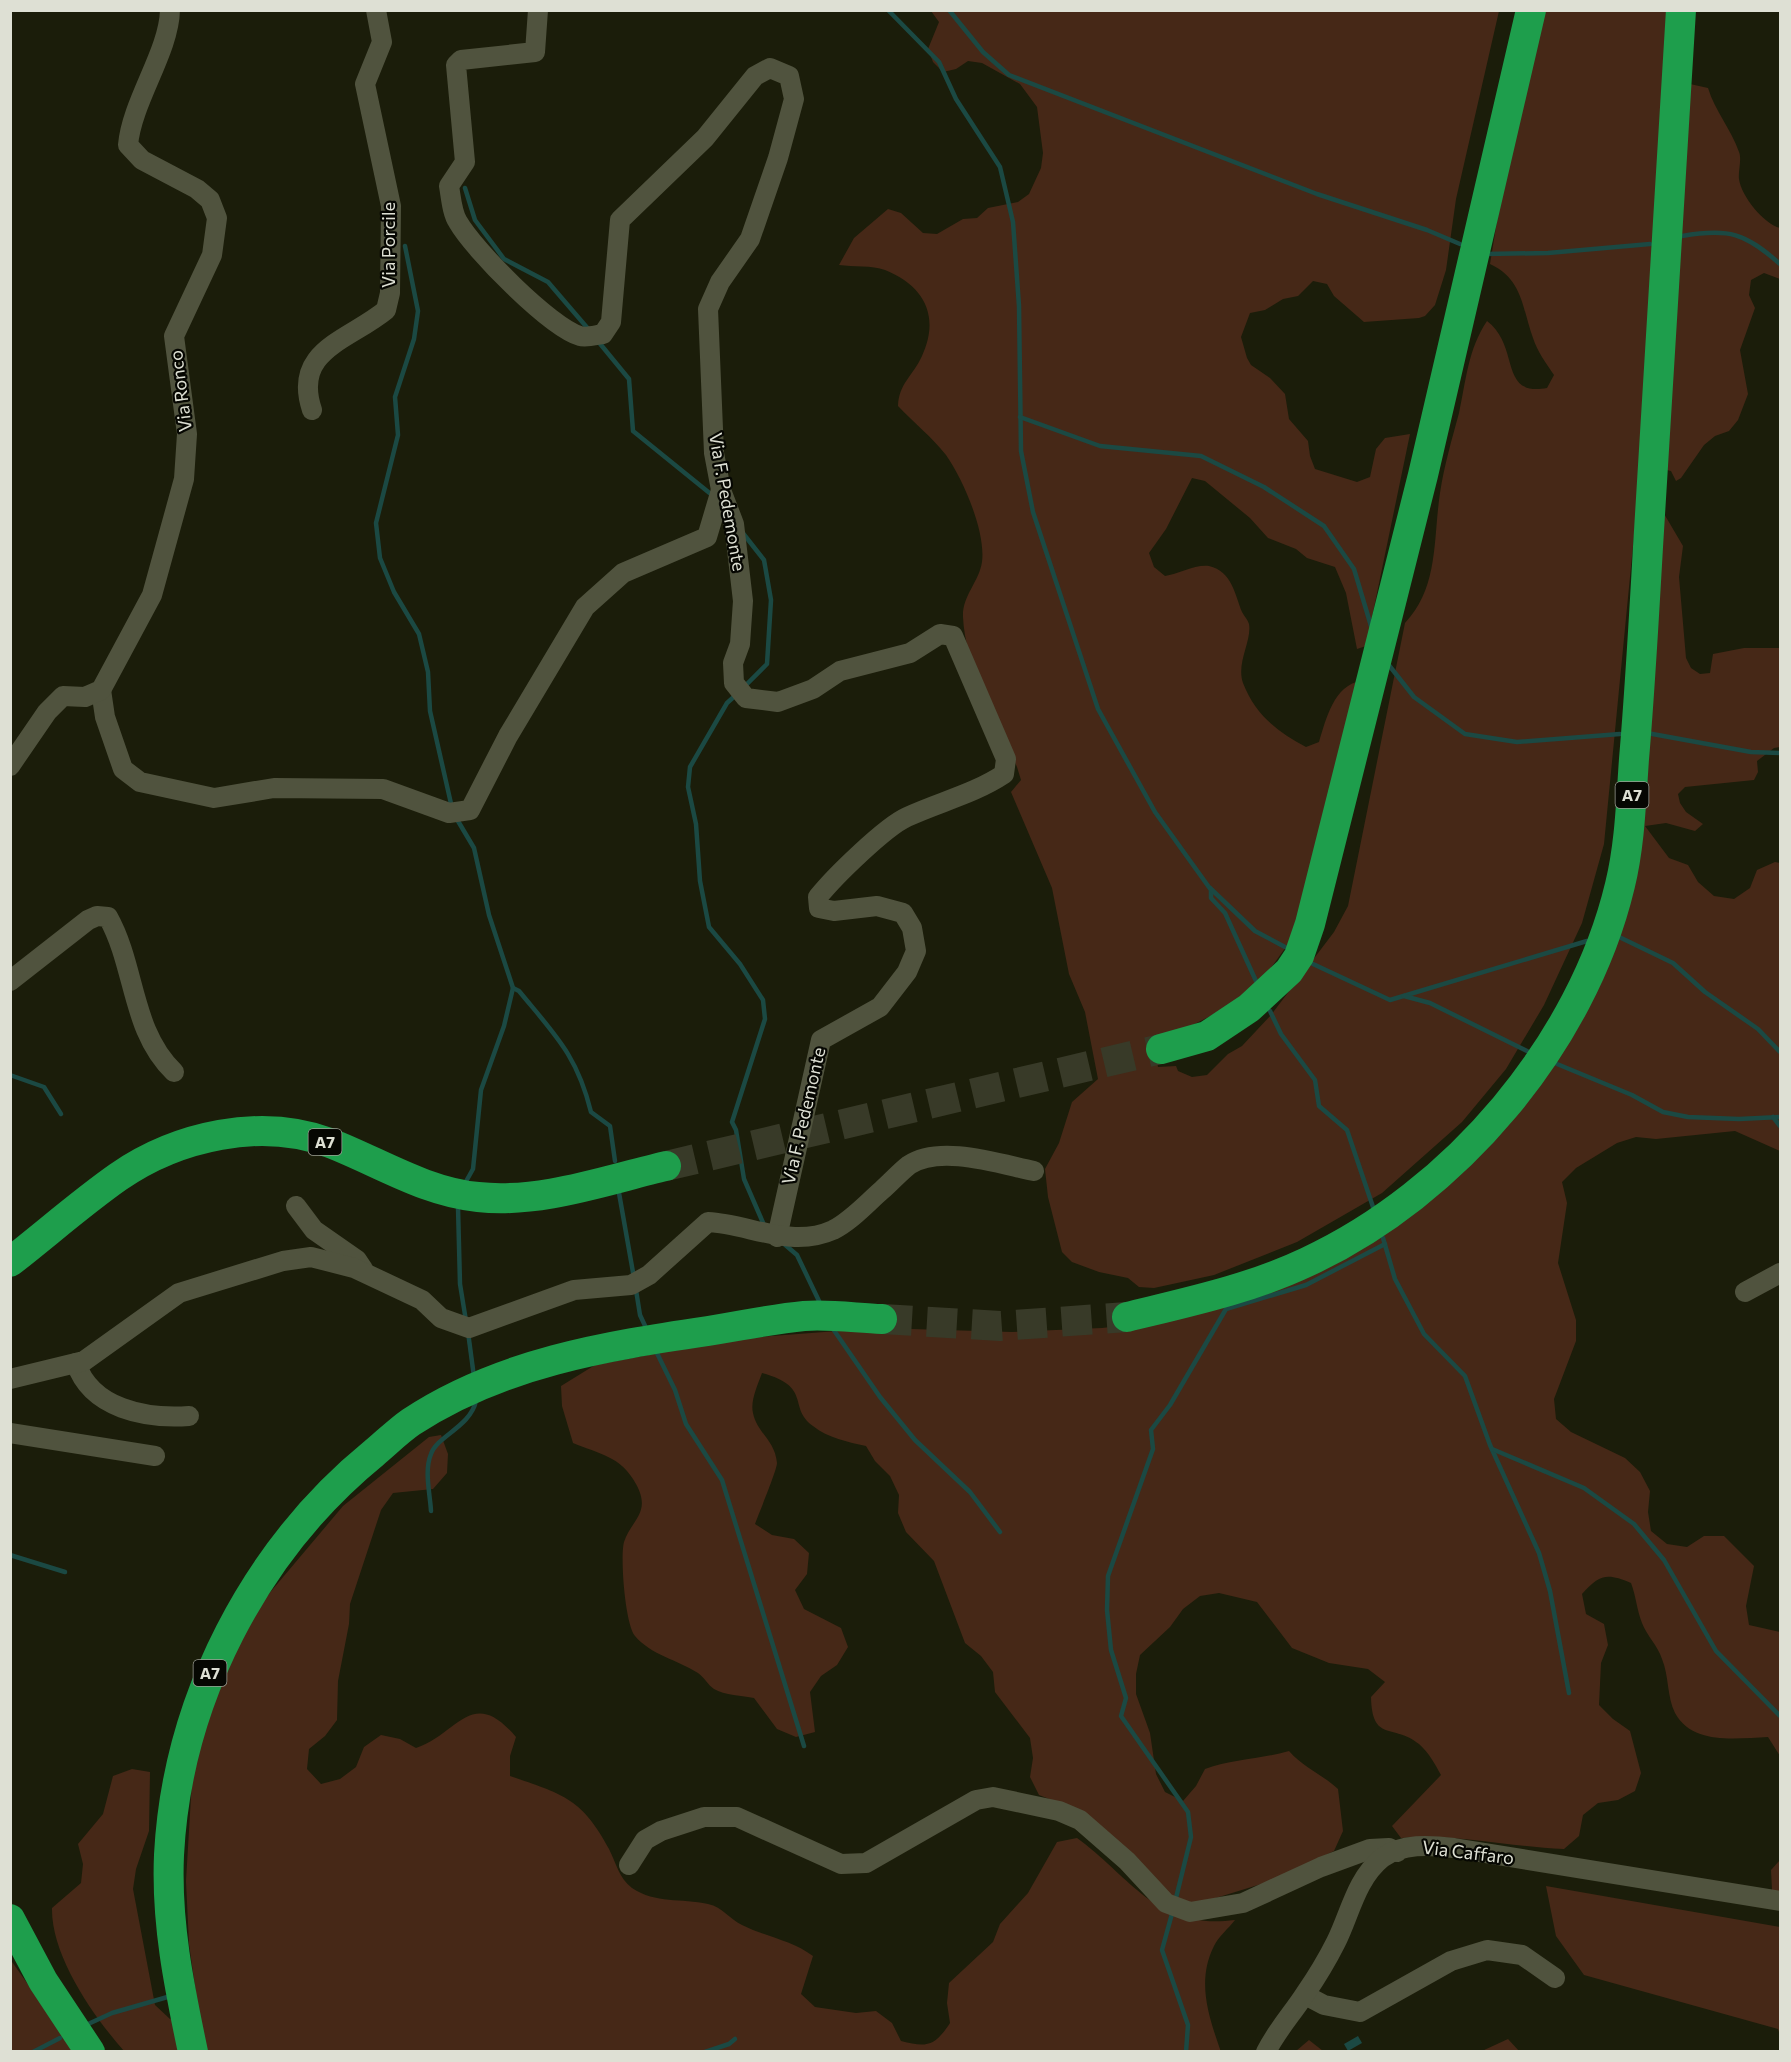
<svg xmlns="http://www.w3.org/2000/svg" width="1791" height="2062" font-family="Commissioner,sans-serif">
<rect width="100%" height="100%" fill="#1b1d0a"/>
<g fill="#462817">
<path d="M 931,11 L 1499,11 L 1456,199 L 1446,270 L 1435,305 L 1425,316 L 1419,318 L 1364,322 L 1334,296 L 1327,284 L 1313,281 L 1298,296 L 1283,299 L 1265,310 L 1250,313 L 1241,337 L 1247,358 L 1251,365 L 1270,378 L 1285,394 L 1289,419 L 1308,441 L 1310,456 L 1315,469 L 1357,482 L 1370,477 L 1376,449 L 1385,438 L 1410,434 L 1366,646 L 1357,649 L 1346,593 L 1335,567 L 1307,558 L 1296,549 L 1268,538 L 1250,518 L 1205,481 L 1192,478 L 1166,529 L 1149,553 L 1154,567 L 1165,576 C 1178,574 1196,564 1209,566 C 1232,571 1235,595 1242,612 C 1244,616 1248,620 1249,624 C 1252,641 1236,663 1243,683 C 1255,714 1277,732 1306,747 L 1319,742 C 1326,719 1334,685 1361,681 L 1293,937 L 1266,975 L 1230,1006 L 1181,1031 L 1152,1039 L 1158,1067 L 1176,1066 L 1178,1071 L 1192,1077 L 1207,1075 L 1228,1054 L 1242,1046 L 1271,1015 L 1334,932 L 1348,906 L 1405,623 C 1439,587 1433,539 1440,493 C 1444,466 1452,439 1459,413 C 1466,381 1468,349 1487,321 C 1521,347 1498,397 1547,388 L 1554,375 C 1546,363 1537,351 1533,338 C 1522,308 1523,279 1490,264 L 1509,147 L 1542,11 L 1674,11 L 1672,80 L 1708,88 C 1715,111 1731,129 1739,152 C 1742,159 1738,171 1739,179 C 1741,196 1764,224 1780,228 L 1780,279 L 1764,273 L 1751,280 L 1749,295 L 1755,308 L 1740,350 L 1748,394 L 1738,420 L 1729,431 L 1715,436 L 1704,445 L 1681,478 L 1676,481 L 1671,471 L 1641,464 L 1604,844 L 1582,923 L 1544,1005 L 1506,1069 L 1462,1122 L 1382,1193 L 1297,1242 L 1214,1275 L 1154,1288 L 1139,1287 L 1128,1278 L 1099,1272 L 1072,1262 L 1062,1252 L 1048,1197 L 1045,1169 L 1059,1143 L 1072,1102 L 1098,1079 L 1085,1012 L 1069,974 L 1052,888 L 1011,792 L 1021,780 L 1017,767 C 998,723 965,666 963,617 C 962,596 979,582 982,562 C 986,532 963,479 946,455 C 932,437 914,423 898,406 C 899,383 913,376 922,356 C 940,317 925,286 885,270 C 872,265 853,267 839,265 L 854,238 L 888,209 L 901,213 L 923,233 L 937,234 L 963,219 L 977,218 L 988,208 L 1018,202 L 1029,194 L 1041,168 L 1043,153 L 1037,107 L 1020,84 L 982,63 L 968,61 L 956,69 L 943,72 L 933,62 L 928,49 L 939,22 Z"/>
<path d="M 1663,512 L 1683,546 L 1679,577 L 1686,658 L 1691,668 L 1700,674 L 1710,673 L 1713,654 L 1744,648 L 1780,648 L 1780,747 L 1774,748 L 1757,761 L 1758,772 L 1754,780 L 1685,787 L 1678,794 L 1680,803 L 1686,812 L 1703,824 L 1695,831 L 1666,823 L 1645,826 L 1669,858 L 1688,865 L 1698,882 L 1714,896 L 1734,899 L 1750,888 L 1757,870 L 1775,862 L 1780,863 L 1780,1151 L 1735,1131 L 1656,1139 L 1636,1137 L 1617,1143 L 1576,1168 L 1562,1182 L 1567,1203 L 1558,1263 L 1576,1320 L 1576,1341 L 1554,1399 L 1556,1419 L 1571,1432 L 1625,1458 L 1640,1472 L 1650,1491 L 1648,1512 L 1651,1531 L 1667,1544 L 1687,1547 L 1704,1536 L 1724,1536 L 1754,1566 L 1746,1606 L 1749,1625 L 1780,1632 L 1780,1756 L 1768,1737 C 1738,1738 1693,1746 1675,1713 C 1667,1697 1669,1676 1662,1659 C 1658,1646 1647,1636 1642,1623 C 1637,1611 1636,1596 1631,1583 C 1607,1573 1600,1574 1582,1594 L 1586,1614 L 1604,1624 L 1608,1645 L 1601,1663 L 1599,1705 L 1613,1719 L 1630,1731 L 1641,1773 L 1635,1791 L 1618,1800 L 1598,1803 L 1583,1815 L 1579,1836 L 1564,1849 C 1509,1847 1456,1833 1401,1838 L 1392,1826 L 1441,1775 C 1435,1764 1429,1753 1419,1744 C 1393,1723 1372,1743 1371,1697 L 1385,1682 L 1368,1669 L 1329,1663 L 1292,1648 L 1257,1602 L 1219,1593 L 1200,1596 L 1183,1609 L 1170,1627 L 1140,1655 L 1136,1674 L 1136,1694 L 1150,1733 L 1156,1774 L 1165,1792 L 1183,1801 L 1196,1786 L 1205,1769 C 1232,1759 1261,1759 1289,1751 C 1304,1768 1322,1774 1338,1789 L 1343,1831 L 1334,1851 L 1271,1881 L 1193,1905 L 1174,1898 L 1085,1813 L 1039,1795 L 1030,1777 L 1033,1758 L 1030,1738 L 995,1692 L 993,1672 L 981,1656 L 965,1643 L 934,1561 L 906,1532 L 898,1513 L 899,1495 L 890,1476 L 875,1461 L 866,1446 C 848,1442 828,1438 813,1426 C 787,1407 813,1387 762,1373 C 758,1384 750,1401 753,1413 C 757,1433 775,1440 777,1463 C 777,1470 759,1513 755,1524 L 772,1535 L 794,1539 L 809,1553 L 807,1574 L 795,1590 L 804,1609 L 841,1628 L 848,1647 L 837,1665 L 821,1676 L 810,1692 L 815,1732 L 796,1737 L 777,1729 L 754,1698 C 743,1696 724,1695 714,1689 C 708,1685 704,1677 698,1673 C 678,1660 651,1655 635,1636 C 625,1624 620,1557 624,1542 C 631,1520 652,1513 636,1484 C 621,1456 599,1454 573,1443 L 562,1406 L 561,1386 L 595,1365 L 733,1339 L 877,1328 L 1012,1332 L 1102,1328 L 1169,1320 L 1420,1207 L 1613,935 Z"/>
<path d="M 441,1435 L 448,1454 L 447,1473 L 433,1489 L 393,1493 L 381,1510 L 350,1604 L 349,1624 L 338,1681 L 337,1720 L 325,1736 L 309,1749 L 307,1769 L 321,1784 L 340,1779 L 356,1767 L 364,1747 L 381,1735 L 400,1739 L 416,1748 C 459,1733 472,1685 516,1737 L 510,1756 L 510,1776 C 562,1794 582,1798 609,1849 C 616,1863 619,1878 632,1888 C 656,1904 681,1898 708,1904 C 723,1907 729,1919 742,1925 C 766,1937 791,1940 813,1956 L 801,1994 L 815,2007 L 856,2013 L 876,2011 L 892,2023 L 901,2041 C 927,2048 935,2046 950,2023 L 947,2003 L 949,1983 L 993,1942 L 1000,1924 L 1028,1893 L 1057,1842 L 1077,1838 C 1133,1879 1156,1930 1235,1920 C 1229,1928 1218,1937 1214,1946 C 1196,1982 1209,2017 1221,2052 L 124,2051 C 93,2016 51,1955 52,1908 L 81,1883 L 83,1864 L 78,1844 L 103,1814 L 113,1776 L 132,1769 L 150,1772 L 149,1831 L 136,1869 L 133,1889 L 155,2005 L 170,2019 L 186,2009 L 196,1993 L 189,1944 L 186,1881 L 192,1780 L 211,1699 L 246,1621 L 343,1506 L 429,1437 Z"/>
<polygon points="1780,1860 1780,1893 1772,1890 1771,1870"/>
<polygon points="1546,1886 1780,1927 1780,2035 1778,2029 1584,1975 1556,1936"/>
<polygon points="10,1959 75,2051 11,2051"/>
<polygon points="1508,2039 1519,2051 1482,2051"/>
<polygon points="1309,2040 1323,2051 1296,2051"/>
</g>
<polygon fill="#1b4943" points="1358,2036 1362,2043 1348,2051 1344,2044"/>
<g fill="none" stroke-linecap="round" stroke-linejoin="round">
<g stroke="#1b4943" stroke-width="4.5">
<polyline points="888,10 939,62 956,99 1000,167 1013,222 1019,306 1021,451 1033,512 1098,709 1155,812 1211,890 1211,898 1225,913 1256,981"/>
<polyline points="949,10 983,52 1009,75 1317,194 1427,230 1460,244"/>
<polyline points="465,188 475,220 504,259 548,282 590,331"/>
<path d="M 1682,236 C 1729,228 1745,233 1780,264"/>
<polyline points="405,246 418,311 414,339 395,397 398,435 376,523 380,558 394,592 419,634 428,672 430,711 452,808"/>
<polyline points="1485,254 1548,253 1650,244"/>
<polyline points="597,340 629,379 633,431 712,495"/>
<polyline points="1020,417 1100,446 1201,456 1264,487 1324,526 1354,569 1371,626"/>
<polyline points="742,532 764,560 771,600 767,664 743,688"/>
<polyline points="1388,664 1414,697 1465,734 1517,742 1620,734"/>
<polyline points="737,694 727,703 690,767 688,787 696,824 700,881 709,927 740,964 763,1000 765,1019 732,1122 736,1130 744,1179 764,1225"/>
<polyline points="1647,733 1751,752 1780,753"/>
<polyline points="455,816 474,848 489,915 513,988 504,1026 481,1090 473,1169 464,1185"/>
<polyline points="1210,888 1255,931 1285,947"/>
<polyline points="1615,935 1673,963 1705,992 1758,1029 1780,1052"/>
<polyline points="1313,964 1390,1000 1587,941"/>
<path d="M 513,988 L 519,991 C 555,1035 577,1055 591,1112 L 610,1126 L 615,1161"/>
<polyline points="1404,996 1430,1003 1527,1051"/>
<polyline points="1270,1011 1281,1034 1315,1080 1319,1106 1347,1130 1373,1207"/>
<polyline points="1557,1064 1632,1095 1663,1112 1688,1117 1739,1119 1780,1117"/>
<polyline points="10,1075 44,1087 61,1114"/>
<polyline points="1773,1117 1780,1126"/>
<polyline points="619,1193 634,1278"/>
<polyline points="458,1207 460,1284 466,1321"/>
<polyline points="1383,1238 1395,1279 1424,1334 1465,1376 1490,1445 1539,1553 1550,1591 1569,1693"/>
<polyline points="783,1243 797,1255 819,1301"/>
<polyline points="636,1290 640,1315 647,1330"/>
<polyline points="831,1326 880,1397 915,1440 970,1492 1000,1532"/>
<polyline points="468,1332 474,1377"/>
<polyline points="655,1349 675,1390 686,1424 722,1480 804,1746"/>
<polyline points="1492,1449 1584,1488 1634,1524 1664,1560 1716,1651 1780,1716"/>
<path d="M 431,1511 C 430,1493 424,1471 431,1454 C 437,1436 470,1427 476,1401"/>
<polyline points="10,1555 65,1572"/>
<polyline points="1175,1902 1191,1837 1188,1812 1121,1716 1126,1698 1111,1650 1107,1610 1108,1576 1153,1449 1151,1430 1170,1405 1226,1309 1306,1285 1385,1244"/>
<polyline points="1173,1910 1162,1950 1188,2025 1186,2052"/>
<polyline points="86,2025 112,2013 171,1996"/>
<polyline points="33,2052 60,2038"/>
<polyline points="705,2052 729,2044 735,2039"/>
</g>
<g stroke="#383a28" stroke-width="30" stroke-dasharray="30 15" stroke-linecap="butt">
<polyline points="666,1166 1161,1049"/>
<polyline points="882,1319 1000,1326 1127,1317"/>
</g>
<g stroke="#50533e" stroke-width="20">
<path d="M 538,10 L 535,52 L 461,60 L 456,65 L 465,162 L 449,186 C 451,197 452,213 458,222 C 474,250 550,327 580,336 C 586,338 596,335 603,334 L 611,322 L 620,220 L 705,138 L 755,76 L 770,68 L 789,76 L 794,99 L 778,158 L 750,239 L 720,282 L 708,309 L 714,453 L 721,490 L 734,524 L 743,601 L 740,644 L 733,663 L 734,683 L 746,698 L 778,702 L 813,689 L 840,671 L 910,653 L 940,634 L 953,636 L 1006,759 L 1004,774 C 974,794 939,802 907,817 C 885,827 834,877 818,897 L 819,908 L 834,911 L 877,906 L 903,913 L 912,928 L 916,951 L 907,972 L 880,1007 L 821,1040 L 777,1237"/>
<path d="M 312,410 C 292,350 348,341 386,310 L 390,293 L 391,206 L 365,84 L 382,42 L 376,10"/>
<polyline points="101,690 105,717 123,769 140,782 214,798 274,788 383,789 449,813 470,810 508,736 585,607 623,573 707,537 721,490"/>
<path d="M 10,766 L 47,712 L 63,696 L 85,697 L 101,690 L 152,595 L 184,479 L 187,434 L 174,336 L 212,255 L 217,218 L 210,200 L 197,189 L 142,160 L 128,145 C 132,101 169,52 170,10"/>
<path d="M 10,981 L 88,920 L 97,916 L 108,917 C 136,967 131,1031 174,1072"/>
<polyline points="296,1206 314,1230 357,1260 363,1269"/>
<polyline points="1745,1292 1780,1273"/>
<path d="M 76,1363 C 91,1409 146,1419 189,1416"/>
<path d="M 10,1379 L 84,1361 L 179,1293 L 283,1261 L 311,1257 L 354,1268 L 422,1300 L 441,1318 L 469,1328 L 574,1290 L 631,1285 L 649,1275 L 708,1222 C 749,1224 791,1249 833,1230 C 851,1221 867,1203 882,1190 C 891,1182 900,1172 909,1165 C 940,1144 1000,1164 1034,1171"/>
<polyline points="10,1433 155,1456"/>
<polyline points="629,1865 645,1840 661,1831 704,1817 737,1817 841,1864 866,1863 976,1800 993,1797 1059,1811 1080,1820 1127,1861 1166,1903 1190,1912 1243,1903 1321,1867 1370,1849 1389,1848 1397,1852"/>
<polyline points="1305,1995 1324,2005 1360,2012 1451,1961 1487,1950 1522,1955 1555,1978"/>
<path d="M 1266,2052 C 1277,2030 1292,2014 1305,1994 C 1316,1978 1327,1960 1336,1942 C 1350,1914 1356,1879 1382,1858 C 1402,1843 1430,1845 1454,1848 L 1780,1901"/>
</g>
<g stroke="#1e9e4c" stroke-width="30">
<polyline points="1161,1049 1207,1036 1249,1008 1289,971 1299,956 1310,924 1423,475 1531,10"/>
<path d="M 10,1262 C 46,1234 81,1203 118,1177 C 177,1136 261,1117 330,1143 C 379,1162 425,1192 478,1197 C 540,1204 606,1180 666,1166"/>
<path d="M 1127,1317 C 1188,1302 1250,1289 1307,1262 C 1455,1193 1582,1044 1620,885 C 1630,844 1631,801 1634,759 C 1640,689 1644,618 1648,547 C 1658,368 1669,189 1681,10"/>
<polyline points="10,1919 43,1981 90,2052"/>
<path d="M 193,2052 C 179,1986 166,1922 169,1855 C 177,1700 255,1550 374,1453 C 386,1443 398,1431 411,1422 C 500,1363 606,1346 708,1331 C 740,1326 772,1319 804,1316 C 829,1314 856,1318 882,1319"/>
</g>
</g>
<g text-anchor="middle" stroke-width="4.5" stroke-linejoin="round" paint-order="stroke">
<g fill="#060702" stroke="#9d9f95" stroke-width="1.5">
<rect x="1615.5" y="782" width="33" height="26" rx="4.5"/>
<rect x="308.5" y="1129" width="33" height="26" rx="4.5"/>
<rect x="193.5" y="1660" width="33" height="26" rx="4.5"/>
</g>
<g font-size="16" font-weight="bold" fill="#dee0d4">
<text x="1632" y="801">A7</text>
<text x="325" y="1148">A7</text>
<text x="210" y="1679">A7</text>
</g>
<g font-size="18" fill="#dee0d4" stroke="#060702">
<text transform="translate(389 245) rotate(-90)" y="6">Via Porcile</text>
<text transform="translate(181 391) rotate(-97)" y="6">Via Ronco</text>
<text transform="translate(727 502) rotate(80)" y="6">Via F. Pedemonte</text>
<text transform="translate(804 1116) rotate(-77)" y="6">Via F. Pedemonte</text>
<text transform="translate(1468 1853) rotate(7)" y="6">Via Caffaro</text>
</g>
</g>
<rect width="1791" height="2062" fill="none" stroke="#dee0d4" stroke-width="24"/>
</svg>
